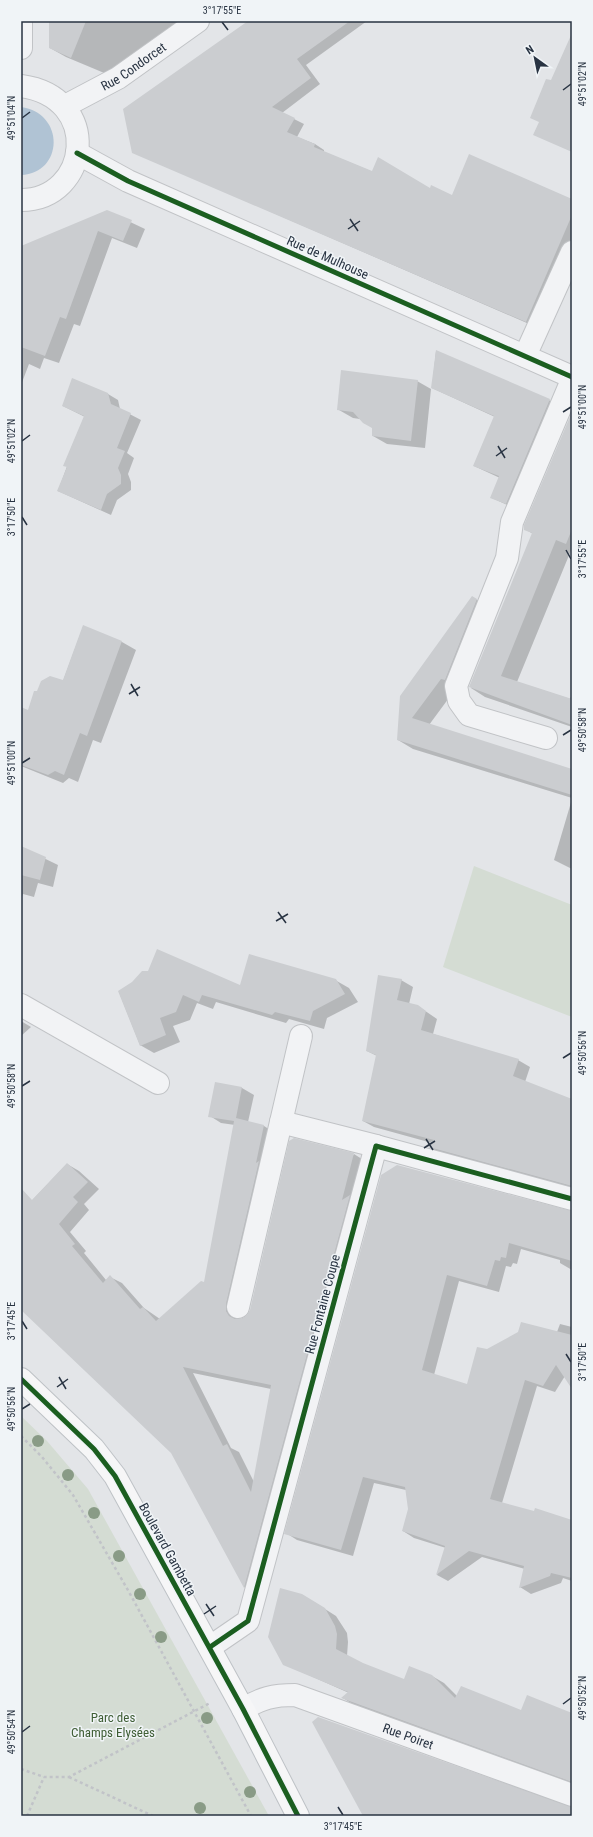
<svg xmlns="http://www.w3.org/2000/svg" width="593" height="1837" font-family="'Roboto Condensed',sans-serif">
<rect width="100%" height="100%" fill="#e3e5e8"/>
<g fill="#d4dcd3">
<polygon points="474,866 572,905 572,1017 443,967"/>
<polygon points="21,1416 47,1441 88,1489 269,1816 21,1816"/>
</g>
<path fill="#b0c3d4" d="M 21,107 C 65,113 64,173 21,175 Z"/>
<g fill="#0003" fill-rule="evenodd">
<polygon points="50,21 186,21 109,75 66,57 50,48"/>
<polygon points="251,21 367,21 306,65 320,84 282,113 304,124 297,137 315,144 324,150 324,152 373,172 452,197 572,200 572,243 536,327 133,152"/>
<polygon points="107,211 145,229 137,248 112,238 80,326 74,324 59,363 44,358 40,369 29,364 21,385 21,248"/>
<polygon points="436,351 560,405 516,509 492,498 500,478 474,466 495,417 432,388"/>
<polygon points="417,381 431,389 425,448 387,444 373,436 373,428 360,419 353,418 339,410"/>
<polygon points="108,394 118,400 120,409 141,420 127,453 134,458 128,474 131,482 131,490 117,500 111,515 58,491 85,417 63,406"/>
<polygon points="572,415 572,548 517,682 570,699 572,694 572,727 485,697 471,688 533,534 525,529"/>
<polygon points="472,597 487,606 457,687 429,725 572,770 572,798 413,749 398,740"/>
<polygon points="83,627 122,642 136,650 101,743 93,740 78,782 69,778 63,783 21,766 21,731 38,693 63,681"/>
<polygon points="572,799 572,869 554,860"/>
<polygon points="21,847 58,865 53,887 38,883 34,897 23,894 21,899"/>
<polygon points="335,980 349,988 358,1002 327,1018 324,1029 289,1019 286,1023 216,1002 213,1009 197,1003 190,1020 173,1026 180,1042 154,1053 140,1045 119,992"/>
<polygon points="401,980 413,987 409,1004 418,1006 437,1019 433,1034 518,1060 530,1067 525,1082 572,1112 572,1189 438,1152 427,1146 432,1143 374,1127 363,1121 377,1056 367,1051"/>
<polygon points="21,1021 31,1027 21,1036"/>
<path d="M 216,1083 L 242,1088 L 254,1095 L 248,1122 L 264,1126 L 275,1133 L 237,1311 L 239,1320 L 248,1316 L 354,1154 L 365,1161 L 256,1594 L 245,1588 L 172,1452 L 21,1308 L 21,1212 L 67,1164 L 79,1171 L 99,1189 L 84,1204 L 89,1210 L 70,1232 L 86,1251 L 84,1253 L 106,1280 L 110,1277 L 122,1283 L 144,1308 L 160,1319 L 205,1283 L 235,1125 L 221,1123 L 210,1116 ZM 193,1373 L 271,1389 L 254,1482 L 239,1452 L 231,1448 Z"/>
<polygon points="382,1175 572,1212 572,1270 560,1263 560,1260 521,1249 517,1264 513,1263 511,1267 506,1266 499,1292 459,1281 434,1375 468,1385 487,1350 557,1332 560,1324 572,1327 572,1388 565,1376 555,1392 537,1386 502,1503 572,1529 572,1581 563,1578 561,1583 531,1594 520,1587 525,1569 482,1557 448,1581 437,1575 446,1548 414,1538 403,1531 409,1509 406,1490 374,1483 353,1556 297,1540 286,1533"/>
<polygon points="314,1602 336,1616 347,1633 348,1642 347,1656 363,1664 404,1681 432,1676 444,1683 457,1696 572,1722 572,1783 354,1705 343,1698 349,1693 284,1664"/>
</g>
<g fill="#cbcdd0" fill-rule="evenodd">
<polygon points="49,21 86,21 71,58 49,48"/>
<polygon points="248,21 350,21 297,59 311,78 272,107 295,118 287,132 315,144 314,147 372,171 378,157 430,188 431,185 452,195 469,154 572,199 572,215 526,322 132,153 123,109"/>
<polygon points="572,33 572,152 533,135 539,122 530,118 546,79 551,80"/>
<polygon points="107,210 132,220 123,241 98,231 66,319 60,317 45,356 21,347 21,246"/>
<polygon points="436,350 550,399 506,504 490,498 499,476 473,466 494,416 431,388"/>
<polygon points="341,370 418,380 411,441 372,436 372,428 363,423 353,412 337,410"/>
<polygon points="72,378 108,393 111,404 131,413 117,448 125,451 118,468 121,475 121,484 107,494 101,510 57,491 67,467 63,466 84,416 62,406"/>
<polygon points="572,412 572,529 566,544 556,540 501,676 572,699 572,725 469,687 532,533 524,530 524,525"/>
<polygon points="472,596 477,599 445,680 441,679 412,718 572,769 572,795 397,740 400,696"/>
<polygon points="83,625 122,641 87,736 80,733 64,775 55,771 48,775 21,765 21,707 28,710 34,691 37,691 41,681 50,676 63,680"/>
<polygon points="21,846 46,857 40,880 21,875"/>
<polygon points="157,949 240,985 249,954 336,979 345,994 313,1011 310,1021 275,1012 272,1015 202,995 199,1002 183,995 176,1012 160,1018 166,1035 140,1046 118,991 132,982 142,971 148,971"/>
<polygon points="378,975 402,979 397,1000 418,1005 426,1011 421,1030 519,1059 513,1076 572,1099 572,1186 425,1146 434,1140 362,1121 376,1055 366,1051"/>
<path d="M 215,1082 L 242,1087 L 236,1118 L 264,1125 L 256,1163 L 259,1161 L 226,1304 L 226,1311 L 229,1316 L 235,1319 L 242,1319 L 247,1315 L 250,1310 L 289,1141 L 294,1138 L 354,1153 L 342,1200 L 350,1195 L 244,1588 L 171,1453 L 21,1310 L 21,1188 L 32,1200 L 67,1163 L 88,1182 L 73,1197 L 78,1202 L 59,1224 L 75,1244 L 72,1246 L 103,1283 L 110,1275 L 140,1309 L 143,1307 L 156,1321 L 201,1281 L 204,1282 L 234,1121 L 208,1117 ZM 183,1367 L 271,1385 L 251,1492 L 227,1444 L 223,1446 Z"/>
<polygon points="397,1165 572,1211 572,1261 509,1243 506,1258 501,1257 500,1261 495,1260 487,1286 447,1275 422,1370 467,1384 477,1347 487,1349 518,1332 521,1322 572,1335 572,1389 556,1365 543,1386 525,1380 490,1499 534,1511 535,1508 572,1520 572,1578 551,1573 550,1576 519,1588 524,1566 469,1551 436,1575 445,1546 402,1531 408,1509 405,1487 363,1477 341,1550 284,1534 381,1175"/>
<polygon points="280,1588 302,1594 325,1608 335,1626 337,1634 336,1649 363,1663 404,1679 409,1666 432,1675 455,1698 461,1686 521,1710 527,1695 572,1713 572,1782 341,1698 348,1692 283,1665 268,1637"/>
<polygon points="318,1717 572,1807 572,1816 363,1816 312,1722"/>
</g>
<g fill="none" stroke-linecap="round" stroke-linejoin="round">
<defs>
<g id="minor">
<polyline points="21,48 21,21"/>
<path d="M 21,86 C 103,97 90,200 21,200"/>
<path id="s1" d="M 65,106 L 118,78 L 198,21"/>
<polyline points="77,153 128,181 572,377"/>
<polyline points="525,356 572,252"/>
<polyline points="546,738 469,715 459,701 456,686 507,558 512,522 572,380"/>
<polyline points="21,1005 158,1083"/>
<polyline points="281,1122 301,1036"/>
<polyline points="238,1307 281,1122 376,1146"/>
<polyline points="210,1647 248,1621 376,1146 572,1199"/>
<path id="s2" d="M 243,1709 C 262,1698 273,1695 295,1695 L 572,1795"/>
</g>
<polyline id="major" points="21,1379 94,1449 115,1476 243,1709 298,1816"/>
</defs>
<use href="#minor" stroke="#c1c3c6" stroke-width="24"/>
<use href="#major" stroke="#bec2c6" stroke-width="24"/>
<g stroke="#c1c3c8" stroke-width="2.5" stroke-dasharray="3 3" stroke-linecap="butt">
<polyline points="21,1436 42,1457 73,1495 129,1592 251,1816"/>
<polyline points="21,1769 44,1777 69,1777 210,1703"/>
<polyline points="69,1777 153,1816"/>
<polyline points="27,1816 44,1777"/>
</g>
<use href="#minor" stroke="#f2f3f5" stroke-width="22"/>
<use href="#major" stroke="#f6f6f7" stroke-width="22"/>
<defs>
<g id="cycleway">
<polyline points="77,153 128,181 572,377"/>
<polyline points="21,1379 94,1449 115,1476 243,1709 298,1816"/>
<polyline points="210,1647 248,1621 376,1146 572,1199"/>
</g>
</defs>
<use href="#cycleway" stroke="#f0f4f7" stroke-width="8"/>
<use href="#cycleway" stroke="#1b5e20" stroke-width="5"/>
</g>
<g fill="#899b86">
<circle cx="38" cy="1441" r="6"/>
<circle cx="68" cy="1475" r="6"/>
<circle cx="94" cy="1513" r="6"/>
<circle cx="119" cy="1556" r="6"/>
<circle cx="140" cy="1594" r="6"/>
<circle cx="161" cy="1637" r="6"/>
<circle cx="207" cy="1718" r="6"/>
<circle cx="250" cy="1792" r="6"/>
<circle cx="200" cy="1808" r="6"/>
</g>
<path fill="none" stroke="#283342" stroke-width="1.5" d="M 222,22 L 228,30M 563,90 L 571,84M 22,118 L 30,112M 350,219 L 358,231M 348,229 L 360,221M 563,412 L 571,407M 22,441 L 30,435M 498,446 L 505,458M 496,456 L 507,448M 22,517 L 27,525M 566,550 L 571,559M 131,684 L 138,696M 129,694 L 140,687M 563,735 L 571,730M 22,763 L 30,758M 278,912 L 286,923M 276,921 L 288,914M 563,1058 L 571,1053M 22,1086 L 30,1081M 426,1139 L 433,1150M 424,1148 L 435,1141M 22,1321 L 27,1329M 566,1354 L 571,1362M 59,1377 L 66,1389M 57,1387 L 68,1379M 22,1409 L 30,1404M 206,1604 L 214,1616M 204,1614 L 216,1606M 563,1704 L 571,1698M 22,1732 L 30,1726M 338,1807 L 343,1815"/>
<g text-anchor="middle" stroke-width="3" stroke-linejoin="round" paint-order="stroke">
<g font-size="13" fill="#283342" stroke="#f0f4f7">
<text dy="5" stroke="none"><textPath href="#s1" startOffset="79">Rue Condorcet</textPath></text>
<text transform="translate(328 257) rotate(24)" y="5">Rue de Mulhouse</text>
<text transform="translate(322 1304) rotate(-75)" y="5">Rue Fontaine Coupe</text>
<text transform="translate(168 1549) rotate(61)" y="5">Boulevard Gambetta</text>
<text dy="5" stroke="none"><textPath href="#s2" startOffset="175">Rue Poiret</textPath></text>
</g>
<g font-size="13" fill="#3f5e35" stroke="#f0f4f7">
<text x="113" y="1722">Parc des<tspan x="113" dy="15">Champs Elysées</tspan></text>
</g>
</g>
<rect width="593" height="1837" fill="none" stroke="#f0f4f7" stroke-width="44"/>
<g transform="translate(535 58) rotate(327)" stroke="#f0f4f7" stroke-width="3" paint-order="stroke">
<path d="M0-3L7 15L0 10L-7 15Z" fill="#283342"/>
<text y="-6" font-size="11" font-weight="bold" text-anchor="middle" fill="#283342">N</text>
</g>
<rect x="22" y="22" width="549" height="1793" fill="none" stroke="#283342" stroke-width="1.5"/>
<g font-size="10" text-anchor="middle" fill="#283342">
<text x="222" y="14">3°17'55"E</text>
<text transform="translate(582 84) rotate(-90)" y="4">49°51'02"N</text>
<text transform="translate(11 118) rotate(-90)" y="4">49°51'04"N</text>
<text transform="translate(582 407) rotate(-90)" y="4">49°51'00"N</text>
<text transform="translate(11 441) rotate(-90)" y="4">49°51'02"N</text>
<text transform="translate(11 517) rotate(-90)" y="4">3°17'50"E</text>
<text transform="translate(582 559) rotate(-90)" y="4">3°17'55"E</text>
<text transform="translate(582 730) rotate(-90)" y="4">49°50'58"N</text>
<text transform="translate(11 763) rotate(-90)" y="4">49°51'00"N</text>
<text transform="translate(582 1053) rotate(-90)" y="4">49°50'56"N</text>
<text transform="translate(11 1086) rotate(-90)" y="4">49°50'58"N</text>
<text transform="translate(11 1321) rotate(-90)" y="4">3°17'45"E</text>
<text transform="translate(582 1362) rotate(-90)" y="4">3°17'50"E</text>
<text transform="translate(11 1409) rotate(-90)" y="4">49°50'56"N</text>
<text transform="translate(582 1698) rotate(-90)" y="4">49°50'52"N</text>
<text transform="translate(11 1732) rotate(-90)" y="4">49°50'54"N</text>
<text x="343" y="1830">3°17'45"E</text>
</g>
</svg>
